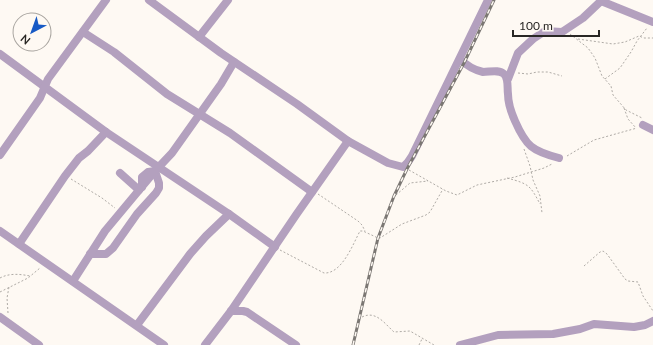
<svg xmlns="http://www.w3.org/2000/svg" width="653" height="345" font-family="Lato,sans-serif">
<rect width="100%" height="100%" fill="#fef9f3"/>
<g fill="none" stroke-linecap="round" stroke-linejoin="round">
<g stroke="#afaba6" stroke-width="1" stroke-dasharray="2 2" stroke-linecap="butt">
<polyline points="570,34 588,48 595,58 602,76 611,86 613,95 626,110 642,118"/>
<polyline points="578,39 613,44 625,42 639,36 644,38 653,38"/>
<polyline points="518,73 528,74 537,72 548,72 562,76"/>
<polyline points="605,79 620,68 631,52 637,41 647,28"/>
<polyline points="624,108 628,119 636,128"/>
<polyline points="524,149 530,166 533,180 540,196 542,213"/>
<polyline points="567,156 594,140 637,128"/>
<polyline points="409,170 446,191 457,195 477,185 515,177 544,168 552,164"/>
<path d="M 507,178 C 529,184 530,185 540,204"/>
<polyline points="71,179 102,198 115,208"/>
<polyline points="318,194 358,221 362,225 365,231"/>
<polyline points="396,195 410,183 428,181"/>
<path d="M 280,250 L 324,273 C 342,274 353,244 360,231 L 363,231 L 378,238 L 380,238 L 402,224 L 426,215 L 430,212 L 443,189"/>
<polyline points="584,266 600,252 603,251 607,254 625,279 628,281 638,282 643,296 653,311"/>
<path d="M 0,278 C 9,273 20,274 30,276"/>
<polyline points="0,292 28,278 40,268"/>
<polyline points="8,313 7,298 9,287"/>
<path d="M 362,317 C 376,310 385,324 394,332 L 410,331 L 434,345"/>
<polyline points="419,345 422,339"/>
</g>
<g stroke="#b3a0be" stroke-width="8">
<polyline points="149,0 221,53 297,104 348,141 388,163 403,167 408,162 412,156 488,0"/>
<polyline points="601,1 653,22"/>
<polyline points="83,32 114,52 167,94 230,133 312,192"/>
<polyline points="199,37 228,0"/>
<polyline points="0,54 106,132 229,214 275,247"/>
<path d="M 460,59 C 466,65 474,70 483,72 C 490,72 499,69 504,74 C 509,79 507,88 508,94 C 508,104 511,112 515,121 C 526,146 532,151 559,158"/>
<polyline points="508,79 518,53 533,39 545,31 562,32 583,18 602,0"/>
<polyline points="643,125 653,130"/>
<polyline points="0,155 40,98 48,79 106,0"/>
<polyline points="120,173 139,190"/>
<polyline points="0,231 164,345"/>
<polyline points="19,244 65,176 79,158 88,151 106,132"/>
<polyline points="90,254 106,254 113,248 137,214 156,193 159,188 159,183 155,171 148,172 142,177 142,187"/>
<polyline points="73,281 105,231 155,171 172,153 221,84 234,62"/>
<polyline points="231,311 243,311 247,312 296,345"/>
<polyline points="0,317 39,345"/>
<polyline points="137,325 190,254 206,236 229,214"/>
<polyline points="205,345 231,311 296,215 348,141"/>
<polyline points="460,345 498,335 553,334 580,329 594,324 634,327 645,325 653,321"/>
</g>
<defs>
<polyline id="rail" points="353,345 378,238 394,196 407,169 464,63 494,0"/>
</defs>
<use href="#rail" stroke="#7b7773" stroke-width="3"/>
<use href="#rail" stroke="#fef9f3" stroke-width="1.5" stroke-dasharray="4.5" stroke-linecap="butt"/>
</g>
<g transform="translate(32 32) rotate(221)"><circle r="19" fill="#fef9f3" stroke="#a9a5a0"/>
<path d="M0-3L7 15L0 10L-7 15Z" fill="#175ac5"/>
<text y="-6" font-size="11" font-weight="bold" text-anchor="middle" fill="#292724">N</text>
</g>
<path d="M513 30v6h86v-6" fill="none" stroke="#292724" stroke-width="2"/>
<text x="519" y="30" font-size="12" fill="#292724" stroke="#fef9f3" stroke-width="3" paint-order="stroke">100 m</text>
</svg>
